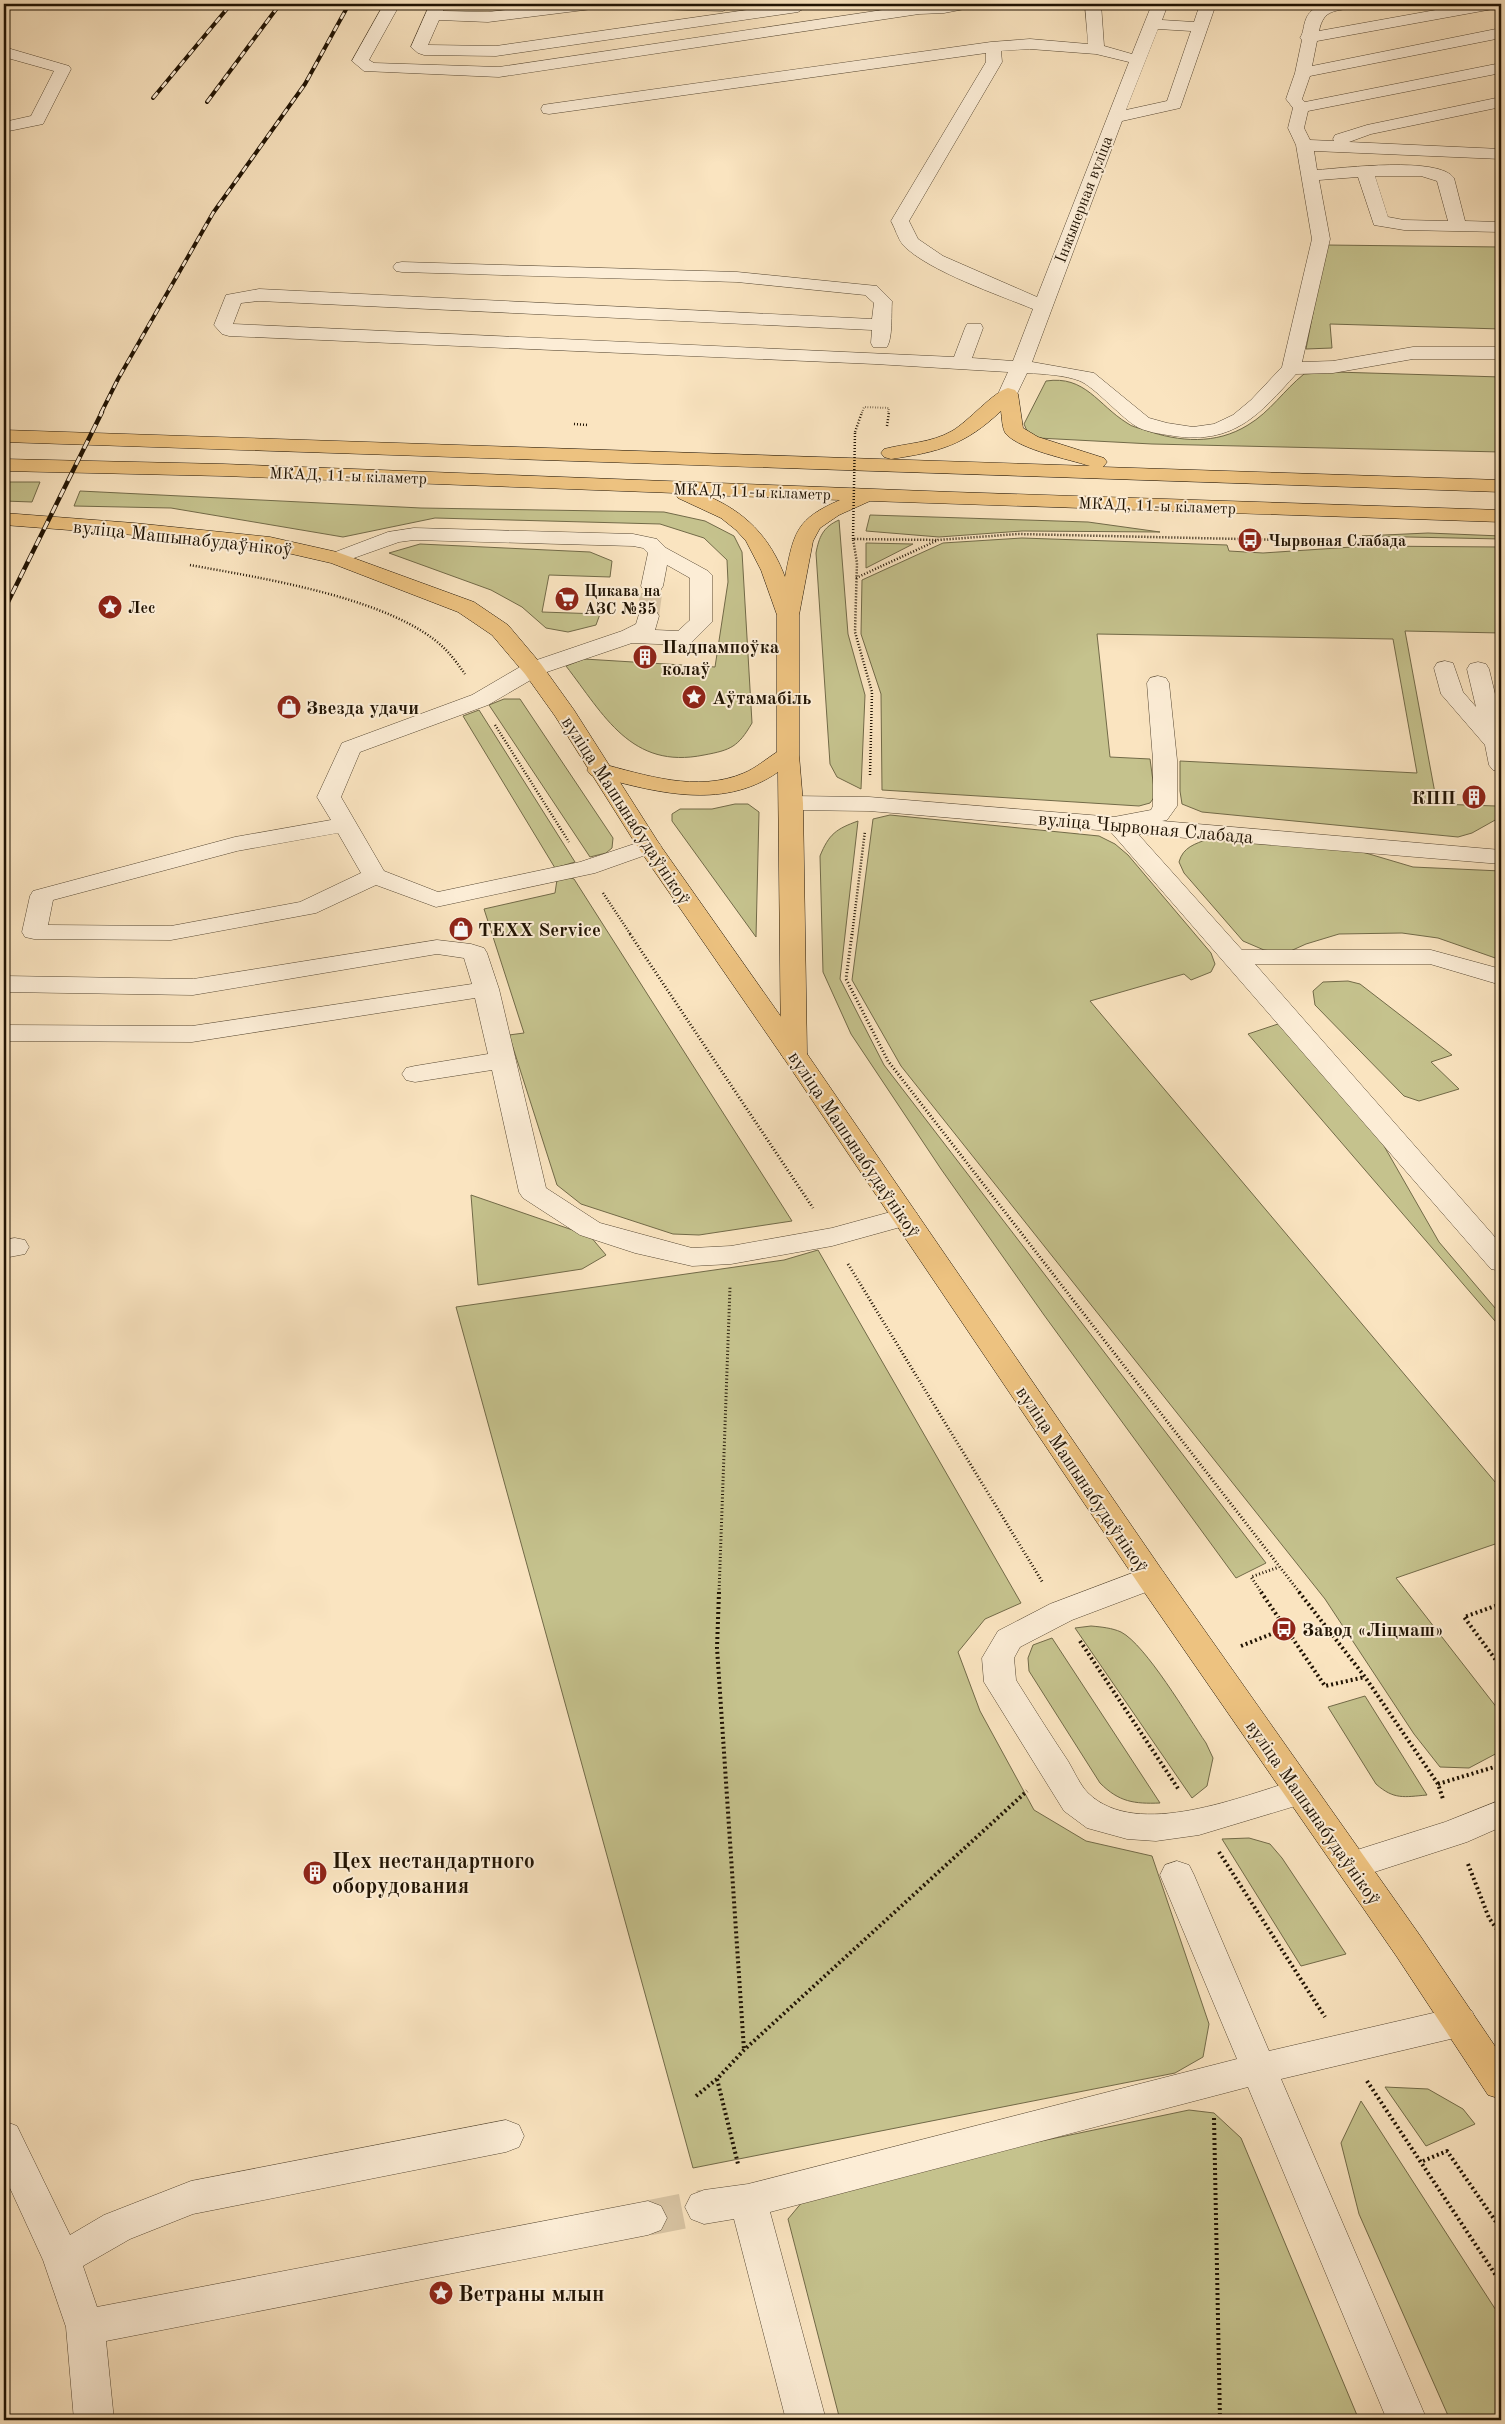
<svg xmlns="http://www.w3.org/2000/svg" width="1505" height="2424" font-family="'Old Standard TT',serif">
<rect width="100%" height="100%" fill="#fae4c0"/>
<filter id="stains"><feTurbulence type="fractalNoise" baseFrequency=".004" numOctaves="4"/><feColorMatrix values="0 0 0 0 .2 0 0 0 0 .09 0 0 0 0 .02 0 0 0 .5 -.17"/></filter>
<radialGradient id="worn" r=".72"><stop offset=".6" stop-color="#630" stop-opacity="0"/><stop offset="1" stop-color="#630" stop-opacity=".3"/></radialGradient>
<g fill="#c5c28d" stroke="#726a48">
<polygon points="1326,245 1501,247 1501,329 1330,324 1332,348 1306,349"/>
<path d="M 1335,372 L 1501,377 L 1501,452 L 1152,444 L 1038,438 L 1027,431 L 1024,424 L 1046,381 C 1085,375 1098,405 1127,423 C 1132,427 1139,428 1145,430 C 1179,442 1216,445 1248,425 C 1270,412 1284,390 1304,374 Z"/>
<polygon points="4,482 40,482 32,502 4,501"/>
<path d="M 80,491 L 421,508 L 664,512 L 705,521 L 734,536 L 742,552 L 752,723 C 738,747 731,750 704,755 C 631,770 604,715 566,666 L 584,659 L 715,667 L 728,582 L 727,560 L 704,538 L 660,524 L 435,518 L 343,537 L 171,508 L 74,506 Z"/>
<polygon points="870,515 1088,522 1160,532 1022,531 939,537 866,531"/>
<path d="M 839,520 L 848,634 L 865,695 L 861,789 L 837,777 L 830,764 L 816,553 C 819,537 823,527 839,520 Z"/>
<polygon points="1428,533 1501,536 1501,539 1362,536"/>
<polygon points="1022,538 1227,545 1229,551 1263,553 1367,546 1501,547 1501,633 1405,631 1437,804 1496,806 1497,819 1472,833 1458,837 1202,812 1182,804 1180,791 1180,761 1417,773 1393,639 1097,634 1110,757 1150,759 1155,796 1150,803 1139,806 882,790 881,694 861,634 862,580 943,543"/>
<polygon points="866,543 913,544 866,568"/>
<polygon points="420,544 590,552 612,561 610,577 549,575 542,612 600,614 596,625 568,632 546,628 522,607 491,590 389,553"/>
<polygon points="504,699 520,699 613,838 612,848 606,853 590,857 489,705"/>
<polygon points="479,710 575,862 555,868 463,716"/>
<polygon points="735,804 748,804 759,812 756,937 672,821 672,814 680,809 712,809"/>
<polygon points="890,815 1099,836 1115,844 1128,855 1211,953 1215,964 1211,972 1191,980 1184,974 1090,1001 1501,1489 1501,1542 1396,1578 1501,1713 1501,1751 1469,1768 1440,1767 1414,1734 1325,1599 901,1066 852,980 873,819"/>
<path d="M 858,821 L 840,979 L 884,1065 L 1266,1563 L 1236,1578 L 1044,1315 L 941,1169 L 851,1034 L 823,972 L 820,856 C 829,834 836,829 858,821 Z"/>
<path d="M 1208,839 L 1359,851 L 1413,867 L 1501,871 L 1501,960 L 1438,938 L 1402,933 L 1339,934 L 1306,944 L 1286,953 L 1264,950 L 1243,941 L 1184,873 L 1179,862 C 1183,847 1195,844 1208,839 Z"/>
<polygon points="558,873 574,879 792,1221 699,1235 673,1234 581,1204 557,1185 509,1035 524,1033 484,909 555,893"/>
<polygon points="1348,981 1360,984 1452,1055 1431,1062 1459,1089 1419,1101 1404,1096 1315,1005 1313,991 1323,982"/>
<polygon points="1281,1023 1376,1132 1439,1242 1501,1315 1501,1328 1248,1034"/>
<polygon points="471,1195 590,1236 606,1255 582,1269 478,1285"/>
<polygon points="818,1250 1021,1603 985,1619 958,1652 980,1711 1034,1810 1086,1841 1152,1856 1209,2024 1203,2057 1175,2073 693,2168 456,1307 784,1260"/>
<path d="M 1091,1626 C 1102,1627 1112,1628 1121,1632 C 1146,1645 1188,1717 1206,1743 L 1213,1758 L 1207,1786 L 1192,1798 L 1075,1628 Z"/>
<path d="M 1052,1638 L 1160,1803 C 1134,1804 1119,1802 1100,1783 L 1029,1671 L 1028,1658 L 1033,1645 Z"/>
<path d="M 1365,1696 L 1427,1795 C 1404,1797 1394,1800 1376,1784 L 1328,1707 Z"/>
<polygon points="1249,1838 1270,1844 1282,1858 1346,1954 1301,1966 1222,1839"/>
<polygon points="1385,2087 1428,2089 1463,2109 1475,2124 1426,2146"/>
<polygon points="1361,2101 1501,2318 1501,2420 1450,2420 1359,2214 1341,2143"/>
<polygon points="1189,2110 1214,2113 1241,2138 1359,2420 840,2420 788,2219 813,2189"/>
</g>
<g fill="none" stroke-linecap="round" stroke-linejoin="round">
<polyline stroke="#d9c5a4" stroke-width="22" stroke-dasharray="22 11" stroke-linecap="butt" points="648,616 652,586"/>
<polyline stroke="#d9c5a4" stroke-width="35" stroke-dasharray="35 18" stroke-linecap="butt" points="648,2218 704,2207"/>
<defs>
<g id="minor">
<polygon points="384,4 400,4 369,60 374,63 499,67 889,9 896,5 977,4 975,7 944,13 919,14 499,77 364,71 352,61"/>
<polygon points="430,4 446,4 443,11 488,12 557,4 600,4 592,9 488,22 439,20 428,45 496,46 788,4 804,4 806,7 798,12 496,56 424,55 418,53 411,47"/>
<polygon points="644,4 729,4 731,6 723,11 652,9"/>
<path d="M 1085,4 L 1101,4 L 1104,46 L 1132,54 L 1152,4 L 1168,4 L 1162,20 L 1194,22 L 1200,4 L 1216,4 L 1180,108 L 1122,121 L 1032,362 L 1094,373 L 1149,418 L 1167,423 L 1193,427 L 1214,424 L 1233,415 L 1251,400 L 1282,367 L 1312,239 L 1296,145 L 1288,128 L 1293,108 L 1286,99 L 1295,73 L 1302,40 L 1300,38 C 1304,32 1303,26 1306,19 C 1313,0 1342,3 1358,4 L 1356,7 C 1335,12 1324,8 1319,31 L 1469,4 L 1501,4 L 1499,7 L 1493,9 L 1317,41 L 1312,66 L 1501,28 L 1501,38 L 1310,76 L 1302,99 L 1305,102 L 1501,63 L 1501,73 L 1308,111 L 1304,128 L 1310,140 L 1334,141 L 1333,139 L 1335,135 L 1367,125 L 1501,97 L 1501,107 L 1371,134 L 1349,142 L 1501,149 L 1501,159 L 1314,151 L 1317,170 C 1343,168 1439,156 1454,178 L 1465,221 L 1501,222 L 1501,232 L 1404,230 L 1374,225 L 1358,177 L 1319,180 L 1330,239 L 1302,362 L 1333,361 L 1413,347 L 1501,347 L 1501,359 L 1413,359 L 1333,373 L 1296,374 C 1260,414 1234,445 1174,436 C 1162,434 1144,432 1134,425 C 1119,415 1094,387 1080,381 C 1065,375 1043,374 1027,373 L 1015,398 L 1008,400 L 1001,398 L 998,394 L 1008,372 L 875,364 L 229,336 L 222,334 L 214,325 L 226,295 L 259,289 L 872,319 L 874,303 L 865,295 L 737,282 L 402,272 L 396,271 L 393,267 L 396,263 L 402,262 L 737,272 L 877,286 L 892,301 C 891,314 893,337 887,347 L 873,347 L 871,343 L 872,330 L 259,301 L 241,303 L 233,324 L 954,357 L 965,328 L 967,324 L 981,324 L 983,328 L 972,358 L 1013,361 L 1033,309 C 999,295 928,271 903,245 C 898,239 895,228 891,221 L 986,62 L 986,53 L 549,114 L 543,113 L 541,109 L 543,105 L 549,104 L 991,42 L 1030,39 L 1088,44 ZM 1158,29 L 1191,31 L 1167,101 L 1126,110 ZM 1030,49 L 1096,54 L 1129,62 L 1037,297 L 943,256 L 918,239 L 909,221 L 1002,62 L 1001,51 ZM 1375,176 L 1421,176 L 1437,181 L 1448,221 L 1404,220 L 1388,217 Z"/>
<polygon points="4,47 69,66 71,69 43,124 4,132 4,122 31,116 54,71 4,57"/>
<path d="M 414,528 L 633,534 L 657,539 L 666,548 L 708,571 L 712,575 L 712,622 L 691,643 L 683,645 L 632,643 L 541,674 L 488,705 L 360,752 L 341,797 L 384,871 L 438,892 L 580,862 L 649,839 L 657,841 L 661,846 L 657,851 L 595,873 L 436,907 L 376,885 L 316,913 L 171,940 L 34,939 L 25,937 L 22,932 L 30,896 L 33,891 L 235,837 L 331,820 L 317,797 L 342,743 L 472,695 L 525,664 L 622,631 L 636,624 L 640,611 L 648,610 L 656,611 L 659,616 L 655,630 L 678,631 L 690,620 L 690,578 L 667,565 L 663,586 L 660,591 L 652,592 L 644,591 L 641,586 L 648,553 L 643,548 L 633,546 L 414,540 L 399,542 L 337,564 L 330,562 L 326,558 L 330,554 L 388,532 ZM 338,833 L 361,873 L 300,902 L 171,926 L 48,925 L 53,900 L 237,851 Z"/>
<polygon points="1445,661 1453,663 1463,692 1476,707 1467,669 1470,664 1478,662 1486,664 1489,669 1501,719 1501,772 1493,770 1489,765 1485,745 1441,694 1434,668 1437,663"/>
<polygon points="1158,676 1166,678 1169,683 1177,760 1177,806 1167,820 1162,821 1501,850 1501,864 1138,834 1242,950 1431,950 1501,969 1501,985 1430,964 1255,964 1501,1244 1501,1271 1491,1269 1110,831 869,811 791,810 783,808 779,803 783,798 791,796 869,797 1114,817 1151,810 1153,806 1153,760 1147,683 1150,678"/>
<polygon points="437,940 471,944 484,948 487,953 499,989 546,1188 600,1223 692,1248 731,1246 832,1228 905,1208 915,1211 919,1217 915,1223 832,1246 731,1264 692,1266 635,1253 580,1235 523,1198 519,1192 492,1070 415,1082 406,1080 402,1074 406,1068 415,1066 488,1054 475,998 192,1042 4,1041 4,1025 192,1026 472,984 464,958 437,954 193,995 4,992 4,976 193,979"/>
<polygon points="15,1238 25,1240 29,1247 25,1254 4,1258 4,1240"/>
<path d="M 1151,1566 L 1162,1570 L 1167,1578 L 1162,1586 L 1072,1620 L 1020,1647 L 1014,1658 L 1016,1680 C 1033,1707 1050,1734 1068,1761 C 1074,1771 1080,1785 1088,1793 C 1137,1841 1244,1795 1300,1779 L 1312,1783 L 1317,1792 L 1312,1801 L 1199,1835 L 1156,1841 L 1127,1839 L 1087,1828 L 1064,1811 L 984,1682 L 982,1658 L 998,1631 L 1050,1604 Z"/>
<polygon points="1501,1800 1501,1827 1467,1842 1353,1879 1341,1875 1336,1865 1341,1855 1445,1822"/>
<polygon points="1177,1861 1189,1865 1194,1875 1269,2051 1459,2007 1472,2011 1477,2022 1472,2033 1459,2037 1281,2079 1427,2420 1387,2420 1248,2087 770,2212 826,2420 786,2420 734,2219 704,2224 691,2219 685,2207 691,2195 704,2190 748,2184 1237,2059 1160,1875 1165,1865"/>
<polygon points="506,2120 519,2125 524,2136 519,2147 506,2152 193,2214 130,2239 83,2266 97,2307 648,2201 661,2206 667,2218 661,2230 648,2235 106,2341 114,2420 74,2420 66,2327 43,2260 4,2175 4,2121 17,2126 70,2235 104,2215 191,2181"/>
</g>
<polygon id="major" points="4,513 134,523 270,537 337,552 474,602 508,625 541,664 574,710 660,845 803,1048 1162,1570 1421,1937 1501,2055 1501,2099 1488,2095 1397,1957 1140,1586 785,1060 637,846 555,716 525,674 492,635 458,612 331,563 270,549 134,535 4,525"/>
<g id="highway">
<path d="M 1008,388 L 1015,390 L 1018,394 L 1023,428 L 1038,437 L 1104,458 L 1107,462 L 1103,467 L 1501,480 L 1501,492 L 4,442 L 4,430 L 1090,466 C 1068,459 1021,450 1006,434 C 1002,429 1002,418 1001,411 C 965,445 939,452 891,459 L 884,457 L 881,453 L 884,449 C 907,443 931,443 952,431 C 969,421 993,392 1008,388 Z"/>
<path d="M 4,459 L 223,464 L 952,492 L 1501,510 L 1501,522 L 870,501 L 839,515 L 820,528 L 813,541 L 799,615 L 799,755 L 803,803 L 807,1054 L 803,1060 L 794,1062 L 785,1060 L 781,1054 L 778,772 C 721,812 652,791 591,775 L 587,770 L 591,765 L 599,763 C 645,775 697,793 744,773 C 756,768 766,759 777,752 L 777,615 L 761,570 L 746,541 L 736,530 L 721,518 L 678,498 L 675,493 L 223,476 L 4,471 ZM 705,495 L 840,500 C 796,519 794,532 785,577 C 770,537 745,511 705,495 Z"/>
</g>
</defs>
<use href="#minor" stroke="#564732" stroke-width="1"/>
<use href="#major" stroke="#201303" stroke-width="1"/>
<use href="#highway" stroke="#201303" stroke-width="1"/>
<polyline stroke="#201303" stroke-width="2" stroke-dasharray="0.5 2" stroke-linecap="butt" points="862,413 864,407 889,408 888,413"/>
<g stroke="#201303" stroke-width="2.5" stroke-dasharray="1 2" stroke-linecap="butt">
<polyline points="574,424 588,425"/>
<polyline points="887,426 889,412"/>
<polyline points="855,432 862,412"/>
<path d="M 190,565 C 260,578 395,598 446,650 C 453,657 459,666 465,674"/>
<polyline points="856,578 938,540 1018,534 1329,541"/>
<polyline points="495,725 569,842"/>
<polyline points="870,775 872,692 855,632 857,563 853,539 938,540"/>
<polyline points="603,893 631,935"/>
<polyline points="852,935 865,831"/>
</g>
<g stroke="#201303" stroke-width="3" stroke-dasharray="1 2.5" stroke-linecap="butt">
<polyline points="630,934 813,1208"/>
<polyline points="852,934 846,979 888,1061 1300,1593"/>
<polyline points="848,1264 1043,1583"/>
<polyline points="719,1593 730,1287"/>
<polyline points="1262,1593 1251,1577 1279,1567"/>
</g>
<g stroke="#201303" stroke-width="4" stroke-dasharray="2 3" stroke-linecap="butt">
<polyline points="719,1592 717,1648 744,2050"/>
<polyline points="1261,1592 1325,1686 1365,1677"/>
<polyline points="1299,1592 1365,1677 1438,1784 1443,1799"/>
<polyline points="1501,1604 1464,1617 1501,1667"/>
<polyline points="1080,1641 1179,1790"/>
<polyline points="1241,1646 1284,1629"/>
<polyline points="1438,1784 1501,1765"/>
<polyline points="1219,1852 1325,2017"/>
<polyline points="1468,1864 1489,1918 1501,1935"/>
<polyline points="717,2079 738,2164"/>
<polyline points="1367,2081 1501,2283"/>
<polyline points="696,2096 717,2079 744,2050 1027,1791"/>
<polyline points="1214,2118 1220,2420"/>
<polyline points="1423,2161 1447,2151 1501,2229"/>
</g>
<use href="#minor" fill="#fcedd6" fill-rule="evenodd"/>
<use href="#major" fill="#edc280" fill-rule="evenodd"/>
<use href="#highway" fill="#edc280" fill-rule="evenodd"/>
<defs>
<g id="rail-far1">
<polyline points="153,98 231,4"/>
<polyline points="207,102 280,4"/>
<polyline points="101,413 118,379 213,213 305,84 349,4"/>
</g>
<polyline id="rail" points="4,610 102,412"/>
</defs>
<use href="#rail-far1" stroke="#201303" stroke-width="4"/>
<use href="#rail" stroke="#201303" stroke-width="4.5"/>
<use href="#rail-far1" stroke="#fcedd6" stroke-width="2.5" stroke-dasharray="7" stroke-linecap="butt"/>
<use href="#rail" stroke="#fcedd6" stroke-width="3" stroke-dasharray="9" stroke-linecap="butt"/>
<polyline stroke="#201303" stroke-width="2.5" stroke-dasharray="1 2" stroke-linecap="butt" points="853,539 855,432"/>
</g>
<defs>
<symbol id="bus-disc" viewBox="-11 -11 22 22"><circle r="9.5" fill="#8f2418" stroke="#fcedd6"/><path d="M-5-6H5V4H4V6H2V4H-2V6H-4V4H-5ZM-3.5-4V0h7V-4ZM-3.5 1.2v1.5H-2V1.2ZM2 1.2v1.5H3.5V1.2Z" fill="#fff"/></symbol>
<symbol id="supermarket-disc" viewBox="-11 -11 22 22"><circle r="9.5" fill="#8f2418" stroke="#fcedd6"/><path d="M-6-5.5h2.5l.6 2H6L4.5 2H-2.5L-4.4-4H-6ZM-1.5 3.2a1.3 1.3 0 1 0 .1 0ZM3 3.2a1.3 1.3 0 1 0 .1 0Z" fill="#fff"/></symbol>
<symbol id="sight-disc" viewBox="-11 -11 22 22"><circle r="9.5" fill="#8f2418" stroke="#fcedd6"/><path d="M0-6L1.8-2.2L6-1.7L2.9 1.2L3.7 5.4L0 3.3L-3.7 5.4L-2.9 1.2L-6-1.7L-1.8-2.2Z" fill="#fff"/></symbol>
<symbol id="building-disc" viewBox="-11 -11 22 22"><circle r="9.5" fill="#8f2418" stroke="#fcedd6"/><path d="M-4-6H4V6H1V3H-1V6H-4ZM-2.5-4.3h1.7v1.8h-1.7ZM.8-4.3h1.7v1.8H.8ZM-2.5-1h1.7V.8h-1.7ZM.8-1h1.7V.8H.8Z" fill="#fff"/></symbol>
<symbol id="shop-disc" viewBox="-11 -11 22 22"><circle r="9.5" fill="#8f2418" stroke="#fcedd6"/><path d="M-5-2.5h2.3a2.7 3.5 0 0 1 5.4 0H5L5.5 6h-11ZM-1.5-2.5h3a1.5 2.3 0 0 0-3 0Z" fill="#fff"/></symbol>
</defs>
<g fill-rule="evenodd">
<use href="#bus-disc" x="1236" y="526" width="28" height="28"/>
<use href="#supermarket-disc" x="553" y="585" width="28" height="28"/>
<use href="#sight-disc" x="96" y="593" width="28" height="28"/>
<use href="#building-disc" x="631" y="643" width="28" height="28"/>
<use href="#sight-disc" x="680" y="683" width="28" height="28"/>
<use href="#shop-disc" x="275" y="693" width="28" height="28"/>
<use href="#building-disc" x="1460" y="783" width="28" height="28"/>
<use href="#shop-disc" x="447" y="915" width="28" height="28"/>
<use href="#bus-disc" x="1270" y="1615" width="28" height="28"/>
<use href="#building-disc" x="301" y="1859" width="28" height="28"/>
<use href="#sight-disc" x="427" y="2279" width="28" height="28"/>
</g>
<g text-anchor="middle" stroke-width="4" stroke-linejoin="round" paint-order="stroke">
<g font-size="16" fill="#201303" stroke="#fcedd6">
<text transform="translate(1083 199) rotate(-69)" y="6">Інжынерная вуліца</text>
<text transform="translate(348 475) rotate(2)" y="6">МКАД, 11-ы кіламетр</text>
<text transform="translate(752 491) rotate(2)" y="6">МКАД, 11-ы кіламетр</text>
<text transform="translate(1157 505) rotate(2)" y="6">МКАД, 11-ы кіламетр</text>
</g>
<g font-size="16" font-weight="bold" fill="#201303" stroke="#fcedd6" text-anchor="start">
<text x="1268" y="546">Чырвоная Слабада</text>
<text x="584" y="596">Цикава на<tspan x="584" dy="18">АЗС №35</tspan></text>
<text x="128" y="613">Лес</text>
</g>
<g font-size="19" fill="#201303" stroke="#fcedd6">
<text transform="translate(183 537) rotate(6)" y="7">вуліца Машынабудаўнікоў</text>
<text transform="translate(627 810) rotate(57)" y="7">вуліца Машынабудаўнікоў</text>
<text transform="translate(1146 827) rotate(5)" y="7">вуліца Чырвоная Слабада</text>
<text transform="translate(855 1144) rotate(56)" y="7">вуліца Машынабудаўнікоў</text>
<text transform="translate(1083 1479) rotate(56)" y="7">вуліца Машынабудаўнікоў</text>
<text transform="translate(1314 1812) rotate(55)" y="7">вуліца Машынабудаўнікоў</text>
</g>
<g font-size="19" font-weight="bold" fill="#201303" stroke="#fcedd6" text-anchor="start">
<text x="662" y="653">Падпампоўка<tspan x="662" dy="22">колаў</tspan></text>
<text x="712" y="704">Аўтамабіль</text>
<text x="306" y="714">Звезда удачи</text>
<text x="1456" y="804" text-anchor="end">КПП</text>
<text x="478" y="936">TEXX Service</text>
<text x="1302" y="1636">Завод «Ліцмаш»</text>
</g>
<g font-size="22" font-weight="bold" fill="#201303" stroke="#fcedd6" text-anchor="start">
<text x="332" y="1868">Цех нестандартного<tspan x="332" dy="25">оборудования</tspan></text>
<text x="458" y="2301">Ветраны млын</text>
</g>
</g>
<rect width="1505" height="2424" fill="none" stroke="#fae4c0" stroke-width="20"/>
<rect x="5" y="5" width="1495" height="2414" fill="none" stroke="#201303" stroke-width="2.5"/>
<rect x="10" y="10" width="1485" height="2404" fill="none" stroke="#201303"/>
<rect width="100%" height="100%" filter="url(#stains)"/>
<rect width="100%" height="100%" fill="url(#worn)"/>
</svg>
